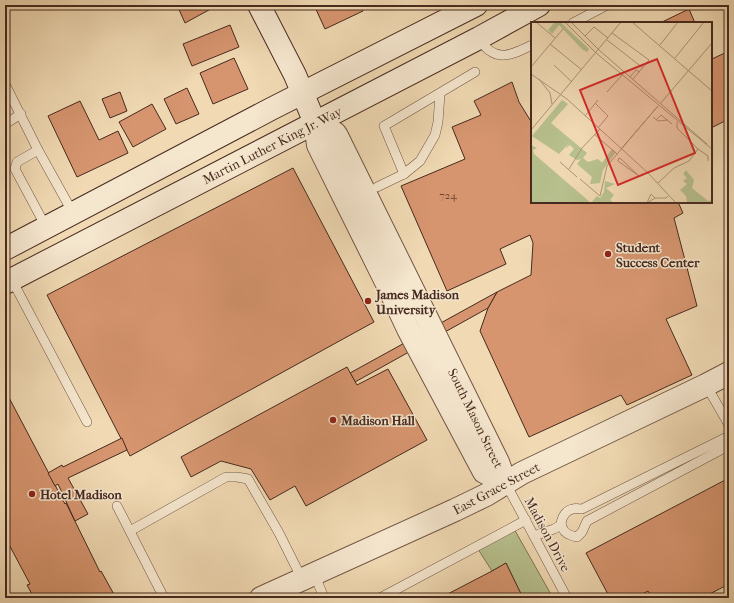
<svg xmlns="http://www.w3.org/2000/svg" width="734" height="603" font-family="'IM FELL French Canon',serif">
<rect width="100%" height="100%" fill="#f0d9b3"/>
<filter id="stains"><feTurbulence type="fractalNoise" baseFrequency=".005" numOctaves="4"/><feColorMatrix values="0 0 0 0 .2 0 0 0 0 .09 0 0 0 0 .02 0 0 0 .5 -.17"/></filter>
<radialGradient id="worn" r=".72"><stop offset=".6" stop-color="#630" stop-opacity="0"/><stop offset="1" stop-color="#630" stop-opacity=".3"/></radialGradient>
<polygon fill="#b7c08e" stroke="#7f7556" points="513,527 553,598 523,598 506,563 492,571 476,546"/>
<g fill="#d6956f" stroke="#472a1f">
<polygon points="177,5 218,5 185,23"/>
<polygon points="314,5 367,5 361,8 363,11 325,29"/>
<polygon points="689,9 695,23 660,23"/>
<polygon points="230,25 239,47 192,66 183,44"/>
<polygon points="729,51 729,119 711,128 711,57 712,59"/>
<polygon points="234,58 248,89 213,104 200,73"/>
<polygon points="512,82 519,102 532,123 532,202 678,202 683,213 674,218 697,306 666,319 692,375 627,405 621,395 529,437 480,331 488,308 497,292 531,275 533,243 530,235 500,249 506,264 447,291 401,186 465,159 452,127 481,115 474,101"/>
<polygon points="187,88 199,114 176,124 164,99"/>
<polygon points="120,92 127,111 110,118 102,99"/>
<polygon points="80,101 99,140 118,131 128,153 77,177 48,116"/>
<polygon points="152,104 166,129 133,147 119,122"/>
<polygon points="293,168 374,322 130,456 47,295"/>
<polygon points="497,292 488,308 355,382 350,373"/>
<polygon points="347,367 357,385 388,369 427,440 306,506 295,486 270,500 251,469 221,461 191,477 181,457"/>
<polygon points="5,390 65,504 66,503 100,572 101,571 116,598 34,598 27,585 30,584 5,537"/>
<polygon points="122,438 127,450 68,478 88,514 75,521 58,484 55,486 48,473 62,465 63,467"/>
<polygon points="729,478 729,584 702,598 652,598 648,591 635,598 610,598 586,553"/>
<polygon points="506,563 523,598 440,598 492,571"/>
</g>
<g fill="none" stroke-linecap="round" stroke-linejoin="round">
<defs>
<g id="service">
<polyline points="573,23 607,5"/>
<path d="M 479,39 C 495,63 510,56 532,45"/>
<polyline points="5,84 38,150 73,213"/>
<polyline points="5,124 21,114"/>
<polyline points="38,150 17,162 15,169 46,227"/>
<polyline points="404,174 384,126 475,72"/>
<polyline points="377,187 404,174 420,161 435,135 438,122 440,94"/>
<polyline points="12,280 87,422"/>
<polyline points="706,385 729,425"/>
<path d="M 729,436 L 582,509 C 579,509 575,508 573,509 C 565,510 558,522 563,529 C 565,534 572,536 577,537 L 582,532 L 587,521 L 728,446 L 729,445"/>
<polyline points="505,482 567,598"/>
<polyline points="117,506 164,598"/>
<polyline points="130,531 226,477 237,477 248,479 279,533 302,579"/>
<polyline points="534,536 554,529 561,525"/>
<polyline points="314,573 324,598"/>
<polyline points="380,598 526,520"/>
</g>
<g id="tertiary">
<polyline points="315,123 318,145 386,282 408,329 484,472 505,482"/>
<polyline points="315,123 335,133 337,136 498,462 505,482"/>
<polyline points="261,598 455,510 486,495 522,473 706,385 729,373"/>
</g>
<g id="secondary">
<polyline points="259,5 295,75 315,123"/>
<polyline points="5,249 271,109 476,5"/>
<polyline points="5,283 479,38 539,5"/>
</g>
</defs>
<use href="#service" stroke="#715644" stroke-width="10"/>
<use href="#tertiary" stroke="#715644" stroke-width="24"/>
<use href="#secondary" stroke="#472a1f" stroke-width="24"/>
<use href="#service" stroke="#f5e6ce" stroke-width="9"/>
<use href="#tertiary" stroke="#f5e6ce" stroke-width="22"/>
<use href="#secondary" stroke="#f5e6ce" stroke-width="22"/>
</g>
<g fill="#8f2418" stroke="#f5e6ce" stroke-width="1.5">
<circle cx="608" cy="254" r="4"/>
<circle cx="368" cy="301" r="4"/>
<circle cx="333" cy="420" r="4"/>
<circle cx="32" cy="494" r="4"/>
</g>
<g text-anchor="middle" stroke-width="3" stroke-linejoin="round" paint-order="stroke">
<g font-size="11" fill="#6b4533">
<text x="448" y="199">724</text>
</g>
<g font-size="13" fill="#472a1f" stroke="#f5e6ce">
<text transform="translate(272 145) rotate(-27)" y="5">Martin Luther King Jr. Way</text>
<text transform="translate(476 418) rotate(64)" y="5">South Mason Street</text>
<text transform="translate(496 488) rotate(-28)" y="5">East Grace Street</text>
<text transform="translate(548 534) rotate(62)" y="5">Madison Drive</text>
</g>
<g font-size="13" font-weight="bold" fill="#472a1f" stroke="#f5e6ce" text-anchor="start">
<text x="616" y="252">Student<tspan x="616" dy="15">Success Center</tspan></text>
<text x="376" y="299">James Madison<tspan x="376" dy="15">University</tspan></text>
<text x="341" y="425">Madison Hall</text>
<text x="40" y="499">Hotel Madison</text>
</g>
</g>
<g transform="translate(531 22)">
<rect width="181" height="181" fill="#f0d9b3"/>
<path d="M 18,0 L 29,0 L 58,27 L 56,30 L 51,27 L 28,3 L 21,12 L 17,8 L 23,1 ZM 31,78 L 37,82 L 20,101 L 56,131 L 52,136 L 57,140 L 67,137 L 71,141 L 81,127 L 85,130 L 72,148 L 69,161 L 59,162 L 61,155 L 46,142 L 50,137 L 46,138 L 38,133 L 43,127 L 39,123 L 34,127 L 39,120 L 28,132 L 1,114 ZM 0,123 L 6,126 L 2,128 L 3,132 L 60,181 L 0,181 ZM 155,148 L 163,158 L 161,166 L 177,179 L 181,178 L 181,181 L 156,181 L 155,174 L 149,168 L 156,162 L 152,159 L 156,156 L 152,152 ZM 74,159 L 84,162 L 75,166 L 83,173 L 79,178 L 83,181 L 60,181 L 66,174 L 69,176 L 73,170 Z" fill="#b7c08e"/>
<path fill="none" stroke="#ac9378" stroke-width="1" d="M 5,0 L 24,16M 34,0 L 65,31 L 181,127M 40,0 L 68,28 L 176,122M 101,0 L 181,69M 81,11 L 118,38 L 102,57M 54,14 L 63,5 L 77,16M 76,18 L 112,46M 19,22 L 51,48M 129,23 L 147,0M 144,36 L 173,0M 23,43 L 41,60M 0,45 L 32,7M 0,52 L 36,77 L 117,151 L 145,181M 99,55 L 105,48 L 109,50M 8,57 L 19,71 L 21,82M 76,70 L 91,53M 64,81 L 77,94 L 67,106M 129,82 L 181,21M 54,94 L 67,78M 122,95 L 127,99 L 137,98M 125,98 L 130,93 L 141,102M 146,100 L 146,106 L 167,127M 0,108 L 90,0M 63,112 L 86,132M 90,127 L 127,84M 167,127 L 177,134 L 177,139M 88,136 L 90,137 L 108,154 L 87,139 ZM 29,140 L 46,155M 38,147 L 51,126 L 69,107M 49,157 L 69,174 L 76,144 L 127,84M 127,161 L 143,146 L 158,139 L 167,127M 124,176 L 116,181 L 120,172 L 124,176 L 135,176 L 137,174"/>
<path fill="#d62828" fill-opacity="0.15" stroke="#d62828" stroke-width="2" d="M 126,37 L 164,131 L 87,163 L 49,68 Z"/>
<rect width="181" height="181" fill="none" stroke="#472a1f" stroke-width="2"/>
</g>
<rect width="734" height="603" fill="none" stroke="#f0d9b3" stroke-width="20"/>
<rect x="6" y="6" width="722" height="591" fill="none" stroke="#472a1f" stroke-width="2"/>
<rect x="10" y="10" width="714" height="583" fill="none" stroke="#472a1f"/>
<rect width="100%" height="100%" filter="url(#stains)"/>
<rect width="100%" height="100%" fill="url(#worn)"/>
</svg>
